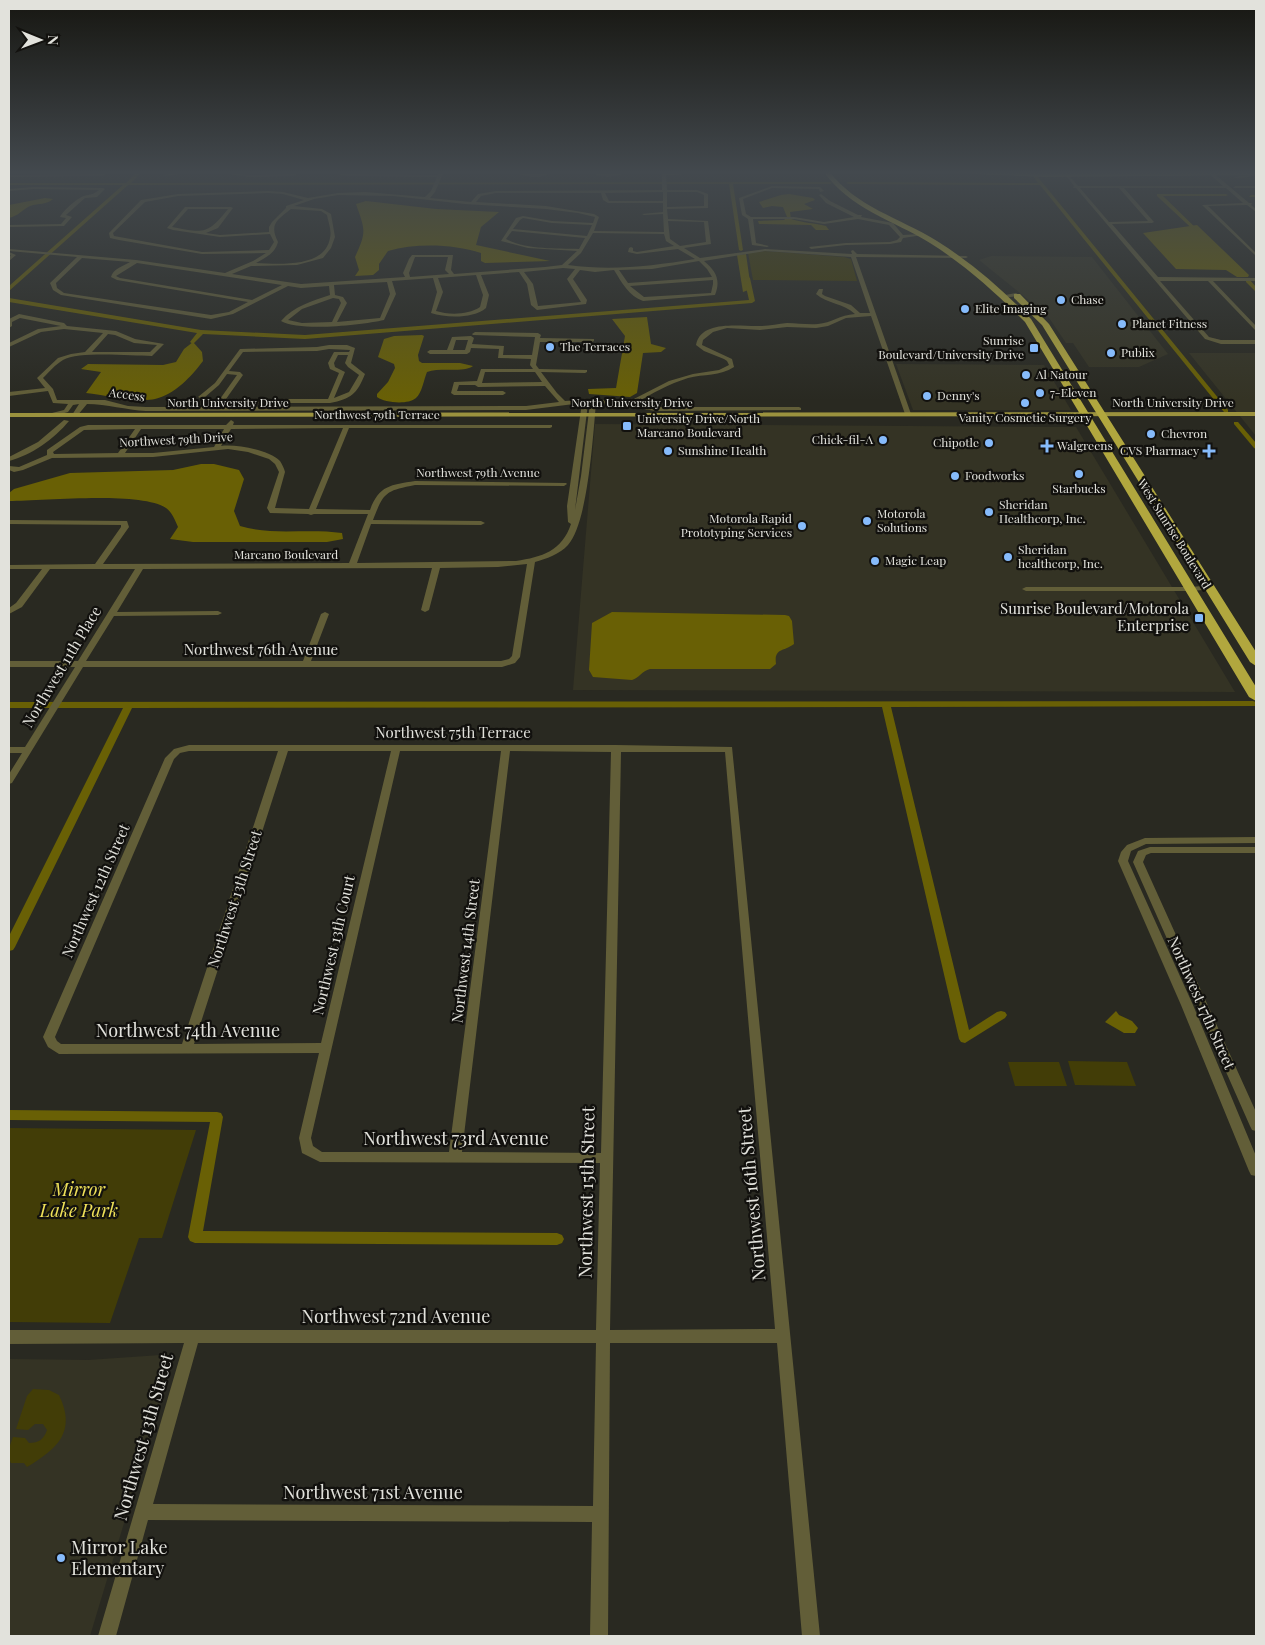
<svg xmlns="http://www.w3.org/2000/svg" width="1265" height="1645" font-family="'Playfair Display',serif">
<rect width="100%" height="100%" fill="#292921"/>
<g fill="#343324">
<polygon points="991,256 1092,257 1168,354 1139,367 1089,367 1073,343 1066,343 1047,315 979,260"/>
<polygon points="1189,353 1256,353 1256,436"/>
<polygon points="896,364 1044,365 1071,410 913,410"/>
<polygon points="595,424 1076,427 1235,692 573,690"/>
<polygon points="175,1354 90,1636 9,1636 9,1359 88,1360"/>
</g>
<g fill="#423d07">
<polygon points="765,251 844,257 851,259 857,281 753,280 748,253"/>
<polygon points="1068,1061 1127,1062 1136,1086 1075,1085"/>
<polygon points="1008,1062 1059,1062 1067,1086 1015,1086"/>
<polygon points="9,1128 196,1130 162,1238 139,1238 110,1323 9,1322"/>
<path d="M 33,1389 L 49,1390 L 59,1395 C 77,1432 57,1449 27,1467 L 24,1463 L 11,1463 C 6,1455 10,1445 13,1437 L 25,1438 L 29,1443 C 39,1443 44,1439 47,1430 L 43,1424 L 35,1424 L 28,1430 L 16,1429 L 27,1396 Z"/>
</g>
<g fill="#696005">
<path d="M 789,194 L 813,198 L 815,200 L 804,204 L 813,209 L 790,212 L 791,219 C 803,223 815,223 826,226 L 829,230 L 816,230 L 811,225 L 759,224 L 758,221 L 784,220 L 787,217 L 783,207 L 772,206 L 763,208 L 759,202 L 781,195 Z"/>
<path d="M 45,198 L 53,199 C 46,205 39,203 30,206 C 22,210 18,216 9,218 L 9,205 Z"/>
<path d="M 366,201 L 436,209 L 499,212 L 481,227 L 476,245 L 550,261 L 485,263 L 481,261 L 481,253 C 453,244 416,243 388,251 L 379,264 L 379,270 L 373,275 L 355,276 L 359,270 L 355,257 C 367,231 365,230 356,204 Z"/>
<polygon points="1197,225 1249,275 1248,277 1237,277 1226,270 1176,269 1143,233"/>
<polygon points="746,254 751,289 743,292 737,255"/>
<polygon points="647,317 651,344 666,348 661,352 643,353 637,393 630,397 589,394 588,389 616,388 625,336 612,319"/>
<path d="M 422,335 L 424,336 L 418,355 L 419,361 L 422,363 L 460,363 L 473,366 C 464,373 440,367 427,372 C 424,379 422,393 416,398 C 408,405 385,403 377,397 L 377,394 L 388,382 L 395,368 L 394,364 L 378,357 L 384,339 L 394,336 Z"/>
<path d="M 193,342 L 202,352 L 203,361 C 192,376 174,395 155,399 C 138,403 105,395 86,393 L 101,372 L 81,369 L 88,364 L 163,365 L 176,362 L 184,349 Z"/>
<path d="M 201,464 L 214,464 L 239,470 L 244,479 L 234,511 L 240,526 C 272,536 308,528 342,533 L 343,539 L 327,542 L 193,542 L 170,539 L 178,527 C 175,520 172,512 166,508 C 140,491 43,501 9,501 L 9,493 L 14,489 L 70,473 L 173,470 Z"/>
<path d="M 612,612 L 785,615 L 789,616 L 792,621 L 794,644 C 783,652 774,648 776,664 L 770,669 L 650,669 C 642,671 639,678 632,680 L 593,677 L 589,670 L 592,623 Z"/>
<polygon points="1116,1011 1119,1015 1132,1021 1138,1028 1135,1033 1124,1033 1105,1022"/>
</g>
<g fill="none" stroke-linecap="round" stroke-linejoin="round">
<g fill="#696005" fill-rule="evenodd">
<polygon points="138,171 143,171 131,183 830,182 832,183 830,184 733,184 743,250 741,251 739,250 729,184 128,185 9,291 9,286 123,185 9,185 9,183 126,183"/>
<polygon points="1029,171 1033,171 1228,410 1228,412 1224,412 1040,185 848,184 846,183 848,182 1038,183"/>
<polygon points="1157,194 1226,194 1228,195 1226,196 1163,196 1202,234 1200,236 1157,196"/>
<polygon points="1251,195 1256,195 1256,197 1249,197"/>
<polygon points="747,276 750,278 755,301 752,303 305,339 203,334 193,344 190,342 197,333 9,302 9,298 201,330 305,335 749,300 744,278"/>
<polygon points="1246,280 1250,280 1256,287 1256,292 1246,282"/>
<polygon points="1234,422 1238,422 1256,443 1256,449 1254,448 1234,424"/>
<polygon points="1253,701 1256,702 1256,706 891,707 969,1030 997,1012 1001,1011 1005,1012 1007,1015 1005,1018 965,1043 961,1042 959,1039 882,707 132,708 15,947 13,950 9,951 9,936 123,708 9,708 9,702"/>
<polygon points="9,1110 217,1112 221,1113 223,1117 203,1231 557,1233 562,1235 564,1239 562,1243 557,1245 195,1243 190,1241 188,1237 210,1122 9,1120"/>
</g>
<g fill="#625e38" fill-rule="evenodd">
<polygon points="105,171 109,171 103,176 9,177 9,175 102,174"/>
<polygon points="186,171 199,171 165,176 163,175"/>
<polygon points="207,171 250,175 293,174 296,171 301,171 294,176 250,177"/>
<path d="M 338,171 L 347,174 L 438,175 L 440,171 L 444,171 L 435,192 L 430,198 L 471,202 L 478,194 L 496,191 L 662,190 L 662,171 L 666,171 L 666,173 L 684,175 L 666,175 L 667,190 L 697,190 L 708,194 L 708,208 L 667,209 L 668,219 L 708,221 L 711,244 L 684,248 L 700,258 L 765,249 L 852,254 L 851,251 L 853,250 L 857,254 L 966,256 L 968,257 L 966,258 L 856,257 L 911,414 L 910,415 L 905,414 L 871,316 L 846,318 L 828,326 L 816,328 L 787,327 L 760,330 L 727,328 L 713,332 L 703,340 L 702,345 L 732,359 L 734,367 C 720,376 704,374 688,378 C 669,384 652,393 635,404 L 655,407 L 799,407 L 801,408 L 801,410 L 655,411 L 615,404 L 596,403 C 593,435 588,523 568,545 C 560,554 546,559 535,562 L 520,657 L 515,663 L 502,667 L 83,667 L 12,783 L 9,784 L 9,774 L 22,753 L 9,753 L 9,747 L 25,747 L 75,667 L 9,667 L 9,661 L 78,661 L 135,569 L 50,569 L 22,607 L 9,614 L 9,608 L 16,603 L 42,569 L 9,569 L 9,565 L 95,564 L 121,527 L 121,525 L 9,524 L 9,520 L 127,521 L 129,527 L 103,564 L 349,563 L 368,514 L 314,514 L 311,515 L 308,514 L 270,513 L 267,508 L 279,472 L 275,464 L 269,459 L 248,452 L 228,449 L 153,457 L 52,458 L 23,470 L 14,472 L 9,470 L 9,466 L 19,467 L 47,455 L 47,450 L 80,427 L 88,425 L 226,425 L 231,420 L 234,422 L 233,425 L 552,425 L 552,427 L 550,428 L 349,428 L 316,509 L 370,510 C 379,485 391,485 415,481 L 566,483 L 567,484 L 564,486 L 415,485 C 385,491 384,492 373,520 L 481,521 L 485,523 L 481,525 L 371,524 L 357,563 L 516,561 C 542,557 562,551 571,524 L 568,522 L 567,506 L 582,403 L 526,410 L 146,411 C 126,410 107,404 87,404 L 77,416 L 73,416 L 72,415 L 79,404 L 73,405 L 68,412 L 50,417 L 48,416 L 48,414 L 64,410 L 68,404 L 53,403 L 48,391 L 9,396 L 9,392 L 45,388 L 37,378 L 58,358 L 71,354 L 85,352 L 103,333 L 64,329 L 41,332 L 9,347 L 9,343 L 38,329 L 61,326 L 20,318 L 12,322 L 12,326 L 9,328 L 9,319 L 19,314 L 64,323 L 67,326 L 116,331 L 135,339 L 164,344 L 152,356 C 132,356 79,351 63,360 C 56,364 49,372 43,378 L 53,389 L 57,400 L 105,400 L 128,406 L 146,407 L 526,406 L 559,402 L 545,386 L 478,387 L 475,385 L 459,385 L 457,391 L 503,391 L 506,393 L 503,395 L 454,395 L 451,393 L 454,382 L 477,381 L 481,369 L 533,369 L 530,365 L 531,359 L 498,358 L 499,349 L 471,348 L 470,352 L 467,354 L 430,354 L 427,352 L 430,350 L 447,350 L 452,337 L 471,336 L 474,338 L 472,344 L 504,346 L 503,355 L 532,355 L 535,337 L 473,335 L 472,334 L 475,332 L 538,333 L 541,335 L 540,338 L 594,339 L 594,341 L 592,342 L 540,342 L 536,365 L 539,369 L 587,370 L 587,372 L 585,373 L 541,372 L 557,393 L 565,401 L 593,399 L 628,402 L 669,381 L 693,374 L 719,370 L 729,365 L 727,361 L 724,359 L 704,351 L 696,345 C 701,319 742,327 760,326 C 769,326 778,324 787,323 C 797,323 808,325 818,324 C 831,323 840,315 855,314 C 844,303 827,304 816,294 L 819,289 L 823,289 L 822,294 L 825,296 L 851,305 L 860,313 L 870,313 L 851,257 L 765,251 L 704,261 C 716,271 721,280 715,295 L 643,301 C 629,296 622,283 614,270 L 595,272 L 580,270 L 573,279 L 587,300 L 586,304 L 537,310 L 531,305 L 527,284 L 519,272 L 481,275 L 489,295 L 486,308 C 473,319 446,318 431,313 L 437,292 L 433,278 L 392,281 L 396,294 L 384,320 C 362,325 300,332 281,321 C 294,306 312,301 330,295 L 329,286 L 301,288 L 288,286 L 233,314 L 211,319 L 61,295 L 53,290 L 50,283 L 77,257 L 9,251 L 9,249 L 136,260 L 225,273 L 253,261 L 266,253 L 202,254 L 119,240 L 110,238 L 109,233 L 141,200 L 178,194 L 268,191 L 283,192 L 308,198 L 338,193 L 365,192 L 425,197 L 431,191 L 437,177 L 347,176 L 340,175 ZM 663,192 L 663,201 L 609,201 L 605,193 ZM 667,192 L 697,192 L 704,195 L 704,206 L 667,207 ZM 268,193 L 283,194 L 304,200 L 286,206 L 286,208 L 272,222 L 269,227 L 269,232 L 220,235 L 206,233 L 218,228 L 233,208 L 231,207 L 185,207 L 167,228 L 173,230 L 220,237 L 270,234 L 274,242 L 269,250 L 202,252 L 114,236 L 113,233 L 145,202 L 178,196 ZM 496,193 L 601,193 L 603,200 L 608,203 L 663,203 L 663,212 L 642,214 L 644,215 L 663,214 L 664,232 L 594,231 L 599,217 L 594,214 L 546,206 L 476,202 L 481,196 ZM 338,195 L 393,196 L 465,204 L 546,209 L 578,213 L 595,217 L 593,223 L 552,221 L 523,216 L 516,218 L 501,241 L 528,248 L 577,251 L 562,265 L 545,267 L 454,274 L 451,270 L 453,255 L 412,255 L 409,259 L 403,273 L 405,277 L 301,284 L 232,274 L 251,266 L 297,265 L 323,258 L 331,248 L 335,237 L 331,214 L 322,209 L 294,206 L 314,199 ZM 188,209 L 228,209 C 207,235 204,233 172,227 ZM 291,209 L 321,211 L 327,215 C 328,222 332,230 330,238 C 325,268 280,264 256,263 C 267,257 275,253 278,242 C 269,224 277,220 291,209 ZM 523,218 L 552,223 L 592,225 L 587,236 L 513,229 L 520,220 ZM 668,221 L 704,222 L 706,242 L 680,246 L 670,239 ZM 512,231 L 585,238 L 579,249 C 555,248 527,250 506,239 ZM 593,233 L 664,234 L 666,241 L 674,246 L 637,252 L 633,251 L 633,248 L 631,247 L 629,248 L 628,252 L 637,254 L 678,249 L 695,259 C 652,266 612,271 568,265 L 581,253 ZM 415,257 L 448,257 L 445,270 L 449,274 L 410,277 L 409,273 ZM 82,258 L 130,262 C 123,266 113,269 111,277 L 117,280 L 248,302 L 229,312 L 211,315 L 64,293 L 57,288 L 56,283 ZM 699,261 L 707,269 L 712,277 L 628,283 L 619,270 L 652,269 ZM 137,263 L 282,285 L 252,300 L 120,278 L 116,276 ZM 563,268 L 575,269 L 567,279 L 581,302 L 538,306 L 533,284 L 524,272 ZM 476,275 L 483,295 L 480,307 C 468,315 449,315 436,311 L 443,292 L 438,278 ZM 713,280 L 713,284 L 711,293 L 644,297 L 630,286 ZM 387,282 L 390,294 L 380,318 L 337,322 L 347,303 L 343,297 L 335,295 L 334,285 ZM 333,298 L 339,299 L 341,303 L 332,322 L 302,323 L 288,320 L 302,309 ZM 108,334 L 115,335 L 134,343 L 157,345 L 150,352 L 92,352 ZM 456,340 L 468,340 L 465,350 L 453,350 ZM 485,372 L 535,372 L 542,382 L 482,383 ZM 588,403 L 590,403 L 581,476 L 575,510 ZM 343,428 L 309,509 L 275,508 L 285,472 C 284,468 282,464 280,461 C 269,450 236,444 221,446 L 231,429 ZM 135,429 L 118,453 L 54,454 L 53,452 L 84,430 ZM 141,429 L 224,429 L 214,447 L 153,453 L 125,453 ZM 527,564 L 512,656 L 509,659 L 501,661 L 311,661 L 329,614 L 325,612 L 321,614 L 303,661 L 86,661 L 114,616 L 218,615 L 222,613 L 218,611 L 117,612 L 143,569 L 432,568 L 421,610 L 425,612 L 429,610 L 440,568 L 498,567 Z"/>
<path d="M 514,171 L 532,174 L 553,171 C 544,180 524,178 514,171 Z"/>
<path d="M 588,171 L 608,174 L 629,171 C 617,178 600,179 588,171 Z"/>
<path d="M 1063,171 L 1065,171 L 1078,186 L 1223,186 L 1206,171 L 1211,171 L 1249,203 L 1252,203 L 1251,205 L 1256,209 L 1256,212 L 1247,205 L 1208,206 L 1256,253 L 1256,256 L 1202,205 L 1243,203 L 1226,188 L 1124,188 L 1154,222 L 1152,223 L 1112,224 L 1158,277 L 1256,278 L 1256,281 L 1213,281 L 1256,326 L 1256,331 L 1208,281 L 1160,281 L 1209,337 L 1221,340 L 1256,340 L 1256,344 L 1221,344 L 1205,339 L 1076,188 L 1073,188 L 1074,186 ZM 1080,188 L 1119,188 L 1148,221 L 1109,222 Z"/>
<polygon points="1256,174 1256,176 1236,178 1234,177"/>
<polygon points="772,186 820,187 824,191 820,192 819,189 772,188 743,199 746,214 751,217 794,217 824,222 854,217 826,203 819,195 821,194 830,201 858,215 862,215 861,217 893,223 903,235 921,234 923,235 903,238 901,242 890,244 846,245 811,249 809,247 846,243 890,242 897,240 900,237 889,225 858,219 824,224 794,219 753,219 756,243 769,246 767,247 752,245 748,219 742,215 739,198"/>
<polygon points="1235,186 1256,186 1256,188 1233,188"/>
<path d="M 34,187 L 103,188 L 105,189 L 97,197 L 85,198 L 66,215 L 72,217 L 64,226 L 9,227 L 9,225 L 61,224 L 66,218 L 60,217 C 63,211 77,198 84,196 C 91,194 93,195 99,190 L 34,189 L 9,191 L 9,189 Z"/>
<polygon points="9,252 16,255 9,261 9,257 11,255 9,255"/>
<polygon points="1016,293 1019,295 1018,296 1003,298 1000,296"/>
<path d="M 329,345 L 347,345 L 355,348 L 351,363 L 365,374 C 357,394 351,399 330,403 L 211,403 L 198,397 L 215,383 L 240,349 L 317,347 ZM 329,349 L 350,350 L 349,352 L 334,352 L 328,363 L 330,369 L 339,373 L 328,399 L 226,399 L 243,375 L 240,372 L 229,371 L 243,352 L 317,351 ZM 338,355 L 348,355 L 345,363 L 348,367 L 359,375 L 349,392 L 334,398 L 345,372 L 335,367 L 334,363 ZM 227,374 L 237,375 L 220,399 L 212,399 L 205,397 L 219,385 Z"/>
<path d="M 64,420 L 69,421 C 54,439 32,455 9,461 L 9,457 L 38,442 Z"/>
<polygon points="1210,585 1213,585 1213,589 1192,591 1026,591 1022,589 1026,587 1192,587"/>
<path d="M 189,745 L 616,745 L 732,747 L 820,1636 L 802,1636 L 777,1343 L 610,1343 L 608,1636 L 590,1636 L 592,1522 L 148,1520 L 116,1636 L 98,1636 L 184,1343 L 9,1344 L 9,1330 L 596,1330 L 600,1163 L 320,1162 L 302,1153 L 299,1138 L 319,1053 L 59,1054 L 48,1047 L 43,1037 L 165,758 L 174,749 ZM 189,751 L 278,751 L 182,1044 L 61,1044 L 57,1041 L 55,1037 L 174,759 L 180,753 ZM 288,751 L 391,751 L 321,1043 L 194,1044 ZM 400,751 L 501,751 L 449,1152 L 322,1152 L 313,1146 L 311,1138 ZM 510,751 L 611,752 L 601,1153 L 462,1152 ZM 621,752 L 725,752 L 775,1329 L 610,1330 ZM 198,1343 L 596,1343 L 593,1506 L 153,1504 Z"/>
<polygon points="1256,837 1256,843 1146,844 1131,851 1128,861 1193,1005 1256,1156 1256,1176 1251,1175 1249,1171 1181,1005 1118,861 1121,852 1127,845 1145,838"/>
<polygon points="1150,847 1256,847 1256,853 1151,853 1146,855 1143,862 1256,1112 1256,1131 1252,1130 1250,1126 1133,862 1138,851"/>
</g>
<g fill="#9b923e" fill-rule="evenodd">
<polygon points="907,171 1045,173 1256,171 1256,175 1045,177"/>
<polygon points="1256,412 1256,416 9,417 9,413"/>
</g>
<g fill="#b1a73e" fill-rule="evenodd">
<path d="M 823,171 L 829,171 C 856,207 900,218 937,241 C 972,263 1003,290 1031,319 L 1256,687 L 1256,701 L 1249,697 L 1025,322 C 996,293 965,265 930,243 C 893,220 850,209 823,171 Z"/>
<polygon points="1014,294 1020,294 1049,324 1256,652 1256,666 1250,662 1042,325 1014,298"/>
</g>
</g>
<linearGradient id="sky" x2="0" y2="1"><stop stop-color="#171712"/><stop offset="0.43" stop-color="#43494e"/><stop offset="1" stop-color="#43494e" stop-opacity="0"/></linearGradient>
<rect width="1265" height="401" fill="url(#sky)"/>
<g fill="#86bbfb" stroke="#12110e" stroke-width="2">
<circle cx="1061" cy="300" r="5"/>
<circle cx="965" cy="309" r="5"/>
<circle cx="1122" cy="324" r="5"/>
<circle cx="550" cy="347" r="5"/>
<rect x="1029" y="343" width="10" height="10" rx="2.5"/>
<circle cx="1111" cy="353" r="5"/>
<circle cx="1026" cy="375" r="5"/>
<circle cx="1040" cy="393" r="5"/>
<circle cx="927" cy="396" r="5"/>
<circle cx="1025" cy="403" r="5"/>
<rect x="622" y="421" width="10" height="10" rx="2.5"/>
<circle cx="1151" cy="434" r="5"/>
<circle cx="883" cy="440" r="5"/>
<circle cx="989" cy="443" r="5"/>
<path d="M1044.5 438.5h5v5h5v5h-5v5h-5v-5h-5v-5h5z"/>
<circle cx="668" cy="451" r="5"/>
<path d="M1206.5 443.5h5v5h5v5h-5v5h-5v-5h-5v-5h5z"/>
<circle cx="1079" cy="474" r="5"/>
<circle cx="955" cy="476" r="5"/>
<circle cx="989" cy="512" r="5"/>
<circle cx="867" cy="521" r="5"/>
<circle cx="802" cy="526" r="5"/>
<circle cx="1008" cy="557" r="5"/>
<circle cx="875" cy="561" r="5"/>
<rect x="1194" y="613" width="10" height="10" rx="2.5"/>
<circle cx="61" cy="1558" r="5"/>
</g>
<g text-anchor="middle" stroke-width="4.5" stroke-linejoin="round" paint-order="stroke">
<g font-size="12" fill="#e2e2dc" stroke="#12110e" text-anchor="start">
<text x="1071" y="304">Chase</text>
<text x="975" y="313">Elite Imaging</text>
<text x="1132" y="328">Planet Fitness</text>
<text x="1024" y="345" text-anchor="end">Sunrise<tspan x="1024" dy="14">Boulevard/University Drive</tspan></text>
<text x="560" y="351">The Terraces</text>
<text x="1121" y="357">Publix</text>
<text x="1036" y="379">Al Natour</text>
<text x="1050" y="397">7-Eleven</text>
<text x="937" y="400">Denny's</text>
<text x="1025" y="422" text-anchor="middle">Vanity Cosmetic Surgery</text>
<text x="637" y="423">University Drive/North<tspan x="637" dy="14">Marcano Boulevard</tspan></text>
<text x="1161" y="438">Chevron</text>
<text x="873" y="444" text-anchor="end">Chick-fil-A</text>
<text x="979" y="447" text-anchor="end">Chipotle</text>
<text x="1057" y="450">Walgreens</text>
<text x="678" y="455">Sunshine Health</text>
<text x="1199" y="455" text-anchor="end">CVS Pharmacy</text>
<text x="965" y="480">Foodworks</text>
<text x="1079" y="493" text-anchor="middle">Starbucks</text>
<text x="999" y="509">Sheridan<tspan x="999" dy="14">Healthcorp, Inc.</tspan></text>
<text x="877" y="518">Motorola<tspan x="877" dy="14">Solutions</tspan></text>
<text x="792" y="523" text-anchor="end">Motorola Rapid<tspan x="792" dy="14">Prototyping Services</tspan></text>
<text x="1018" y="554">Sheridan<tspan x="1018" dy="14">healthcorp, Inc.</tspan></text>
<text x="885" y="565">Magic Leap</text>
</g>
<g font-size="12" fill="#e2e2dc" stroke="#12110e">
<text transform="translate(127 395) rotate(8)" y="4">Access</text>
<text x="228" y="407">North University Drive</text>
<text x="632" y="407">North University Drive</text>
<text x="1173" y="407">North University Drive</text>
<text x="377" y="419">Northwest 79th Terrace</text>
<text transform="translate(176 440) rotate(-3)" y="4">Northwest 79th Drive</text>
<text x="478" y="477">Northwest 79th Avenue</text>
<text transform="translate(1174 534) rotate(58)" y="4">West Sunrise Boulevard</text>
<text x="286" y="559">Marcano Boulevard</text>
</g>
<g font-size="15" fill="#e2e2dc" stroke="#12110e" text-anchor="end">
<text x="1189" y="614">Sunrise Boulevard/Motorola<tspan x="1189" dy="17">Enterprise</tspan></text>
</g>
<g font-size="15" fill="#e2e2dc" stroke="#12110e">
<text x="261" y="655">Northwest 76th Avenue</text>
<text transform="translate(62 667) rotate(-59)" y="5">Northwest 11th Place</text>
<text x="453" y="738">Northwest 75th Terrace</text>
<text transform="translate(96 891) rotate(-66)" y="5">Northwest 12th Street</text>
<text transform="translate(235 899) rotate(-72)" y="5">Northwest 13th Street</text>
<text transform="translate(334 945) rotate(-77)" y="5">Northwest 13th Court</text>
<text transform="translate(466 951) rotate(-83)" y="5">Northwest 14th Street</text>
<text transform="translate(1201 1003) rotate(66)" y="5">Northwest 17th Street</text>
</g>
<g font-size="18" fill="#e2e2dc" stroke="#12110e">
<text x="188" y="1037">Northwest 74th Avenue</text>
<text x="456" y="1145">Northwest 73rd Avenue</text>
<text transform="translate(587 1192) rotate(-89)" y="6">Northwest 15th Street</text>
<text transform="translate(752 1194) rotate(-95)" y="6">Northwest 16th Street</text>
<text x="396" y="1323">Northwest 72nd Avenue</text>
<text transform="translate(144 1437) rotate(-74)" y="6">Northwest 13th Street</text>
<text x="373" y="1499">Northwest 71st Avenue</text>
</g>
<g font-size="18" font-style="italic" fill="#f0e259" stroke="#12110e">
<text x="79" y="1196">Mirror<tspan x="79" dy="21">Lake Park</tspan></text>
</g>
<g font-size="18" fill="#e2e2dc" stroke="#12110e" text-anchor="start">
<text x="71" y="1554">Mirror Lake<tspan x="71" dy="21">Elementary</tspan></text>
</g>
</g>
<rect width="1265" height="1645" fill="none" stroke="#e2e2dc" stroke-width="20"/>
<g transform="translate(40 40) rotate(91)" stroke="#12110e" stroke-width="4" paint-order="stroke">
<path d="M0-4L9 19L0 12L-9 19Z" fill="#e2e2dc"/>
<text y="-8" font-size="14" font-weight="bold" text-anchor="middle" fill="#e2e2dc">N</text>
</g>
</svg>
